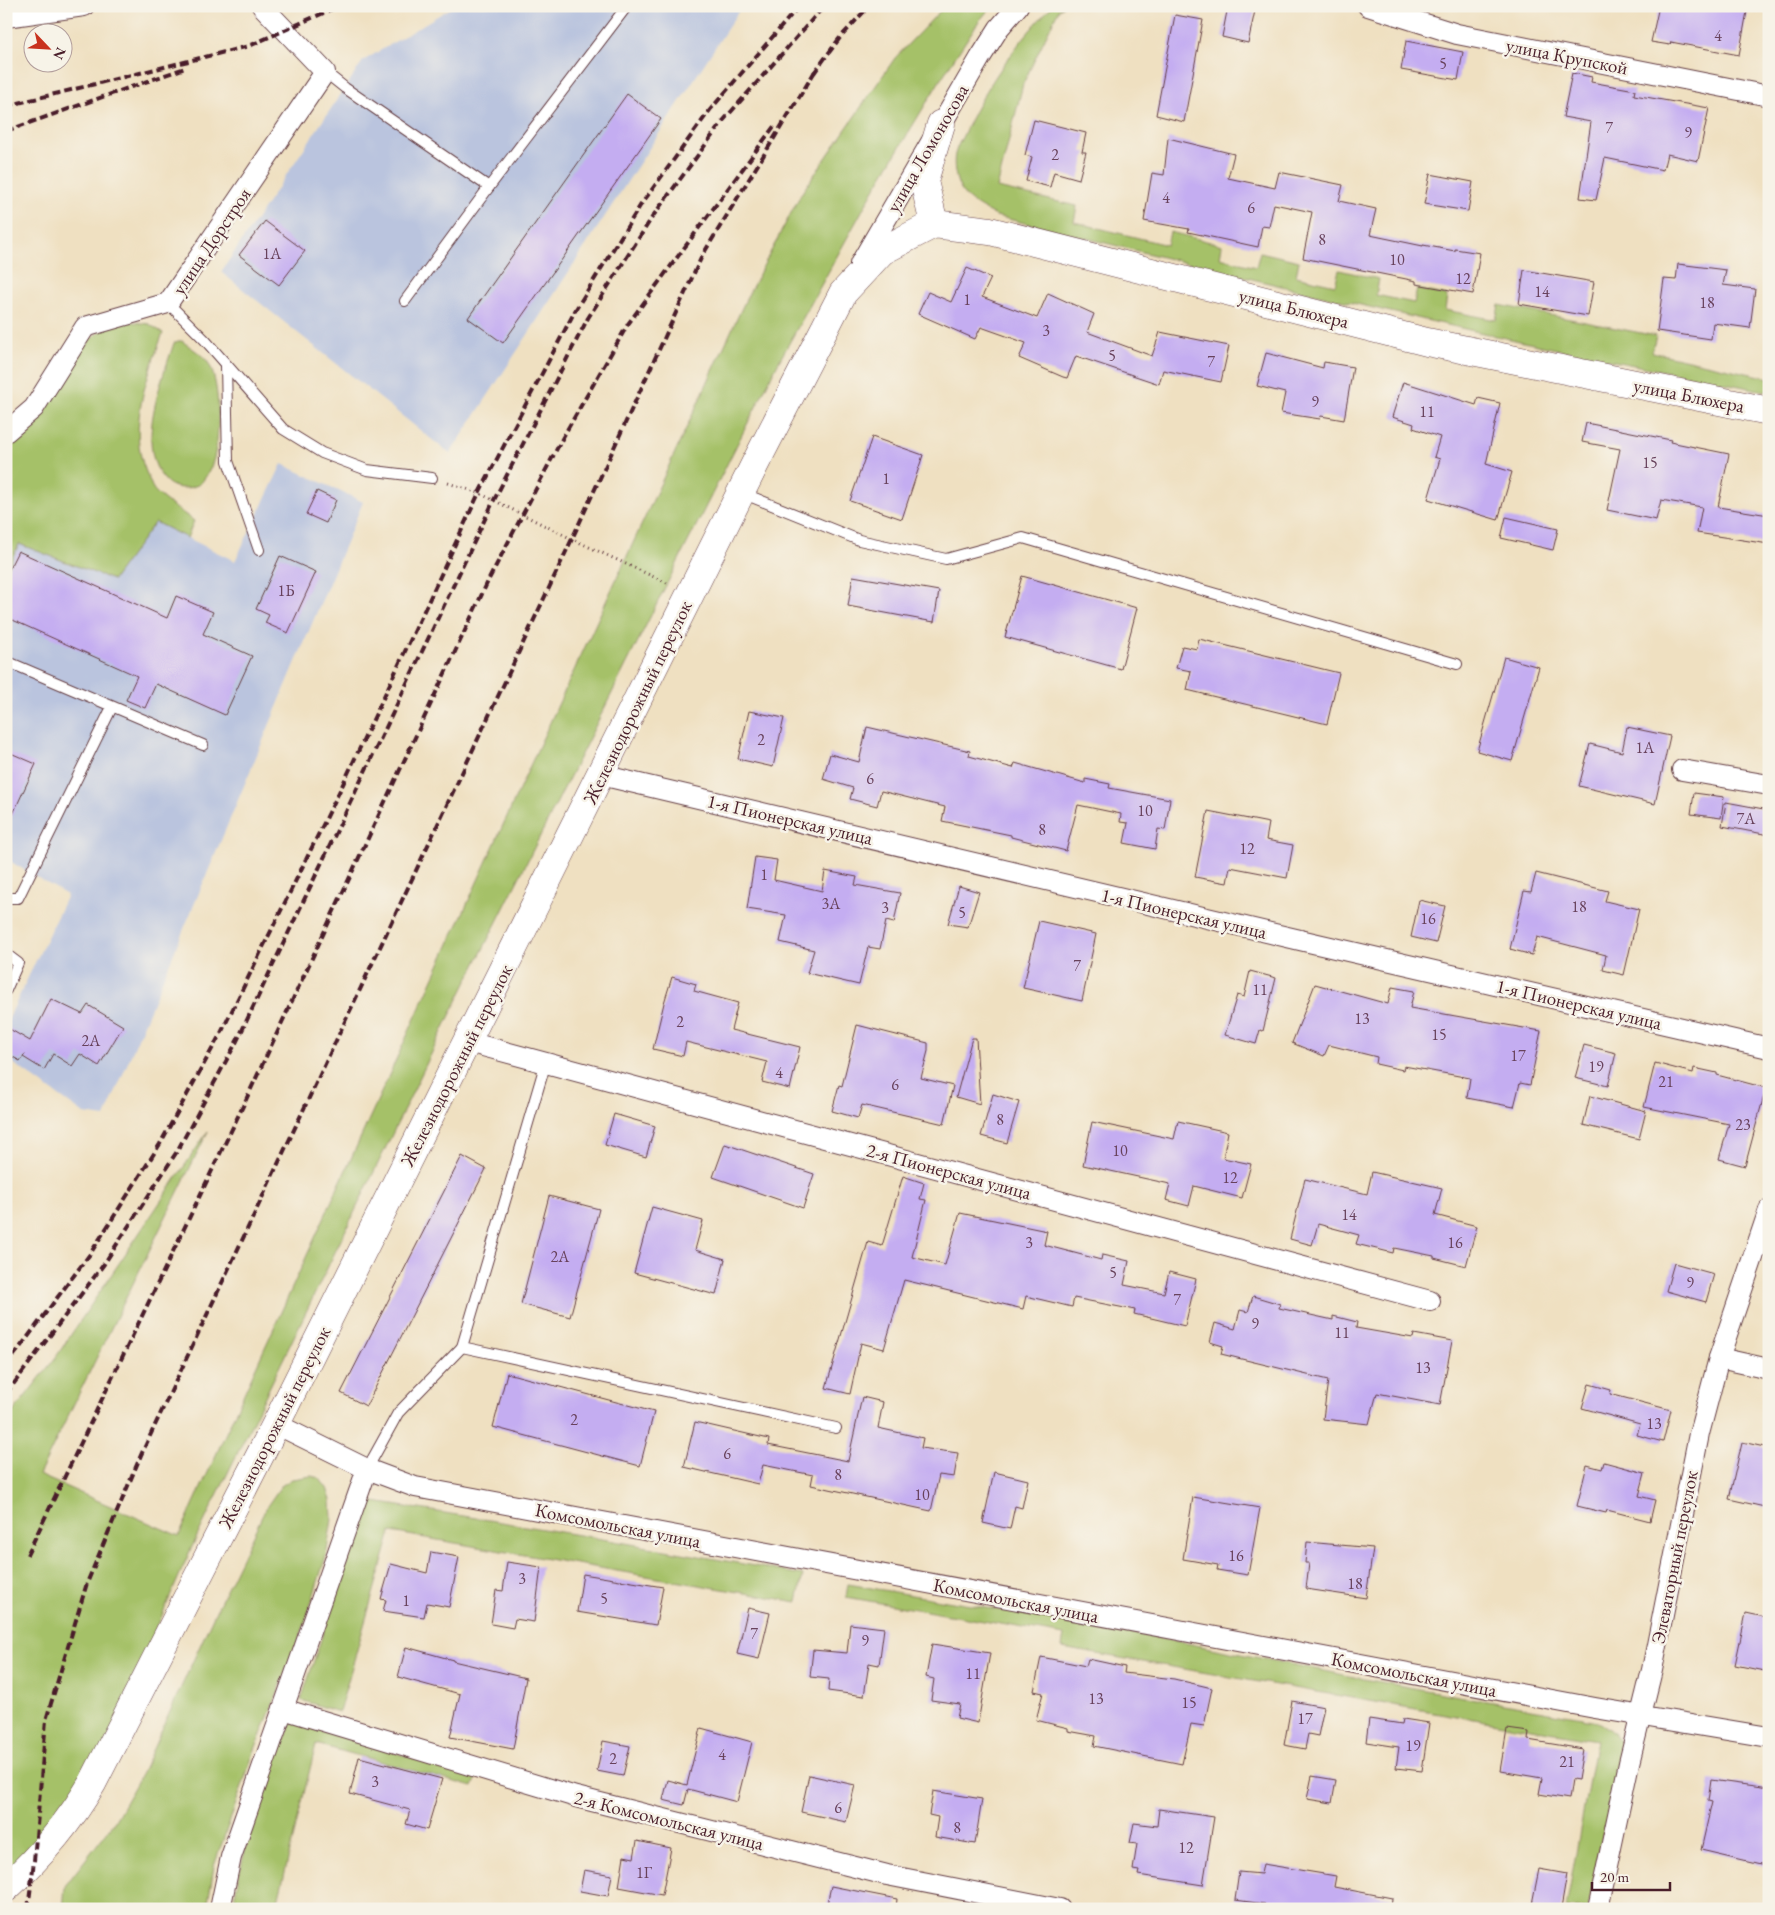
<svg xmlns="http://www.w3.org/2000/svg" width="1775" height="1915" font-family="'EB Garamond',serif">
<rect width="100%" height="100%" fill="#f7f3e8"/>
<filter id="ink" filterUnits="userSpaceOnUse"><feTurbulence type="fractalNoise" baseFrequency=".02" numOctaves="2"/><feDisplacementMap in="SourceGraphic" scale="10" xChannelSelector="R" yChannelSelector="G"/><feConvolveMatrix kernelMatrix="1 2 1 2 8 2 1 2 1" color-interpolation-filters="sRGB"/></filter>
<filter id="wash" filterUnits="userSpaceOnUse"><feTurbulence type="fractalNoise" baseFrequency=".0096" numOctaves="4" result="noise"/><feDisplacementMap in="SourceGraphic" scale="20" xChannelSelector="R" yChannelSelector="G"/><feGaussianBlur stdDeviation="1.12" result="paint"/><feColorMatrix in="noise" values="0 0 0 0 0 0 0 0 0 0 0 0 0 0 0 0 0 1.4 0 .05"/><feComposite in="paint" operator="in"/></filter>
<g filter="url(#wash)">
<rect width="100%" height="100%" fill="#efe0c1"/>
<g fill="#bac4de">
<polygon points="454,6 742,6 450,454 221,272 363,61"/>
<polygon points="282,464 363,502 105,1117 84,1114 6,1058 6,1024 67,895 6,859 6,572 19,544 113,580 155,522 235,561"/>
</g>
<g fill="#a5c168" stroke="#78704a">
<polygon points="945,6 992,6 979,21 939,82 872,193 777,365 452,1011 190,1551 83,1797 6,1883 6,1421 56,1357 208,1131 39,1475 179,1536 540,744 747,297 801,194 895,58"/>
<path d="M 1052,6 L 1064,6 L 1059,9 L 1023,84 L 997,188 L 1077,206 L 1074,222 L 1167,245 L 1170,232 L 1222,245 L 1220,258 L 1256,267 L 1260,252 L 1299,261 L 1296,276 L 1335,285 L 1339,270 L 1379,279 L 1376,295 L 1414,303 L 1417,289 L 1447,296 L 1445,310 L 1496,320 L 1499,305 L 1656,336 L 1652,352 L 1769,378 L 1769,392 C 1702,378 1636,366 1570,352 C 1377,311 1187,263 996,216 C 984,209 966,201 960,188 C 955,178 953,164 955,154 C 957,145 963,137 966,129 C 988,83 1017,42 1052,6 Z"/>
<path d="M 125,321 L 149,324 L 163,333 C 147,377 127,427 146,472 C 149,478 151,486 154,490 C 165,502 181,511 194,521 L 187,538 L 155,522 L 113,580 L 19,544 L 6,571 L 6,444 L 34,427 L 43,415 L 68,370 L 90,339 L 107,327 Z"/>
<path d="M 178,341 L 182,341 C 191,348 203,354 209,364 C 220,383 220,432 215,453 C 213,465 208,475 200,484 C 188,490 173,490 164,479 C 135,445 162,380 174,343 Z"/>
<polygon points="311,1476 319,1478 327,1488 331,1500 332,1519 326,1556 302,1632 254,1752 214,1866 207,1909 63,1909 65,1886 113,1824 142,1773 214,1615 267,1506 281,1486 292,1479"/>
<path d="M 367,1501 C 513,1523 658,1548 803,1575 L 797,1602 L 391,1532 L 339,1712 L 301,1700 Z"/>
<path d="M 848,1584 L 1161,1638 L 1369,1680 L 1593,1720 C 1606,1726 1613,1731 1621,1744 L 1588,1909 L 1566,1909 L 1596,1740 L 1062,1648 L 1064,1635 L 846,1597 Z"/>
<path d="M 292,1722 L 477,1777 L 473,1787 L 316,1744 L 276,1909 L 233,1909 C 242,1844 267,1782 292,1722 Z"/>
</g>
<g id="blocks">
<g fill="#c4adf1">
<polygon points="1228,6 1256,6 1248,43 1222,37"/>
<polygon points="1659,6 1748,6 1739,55 1671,42 1670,45 1651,42"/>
<polygon points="1175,15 1203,20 1184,122 1156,115"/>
<polygon points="1406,41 1463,52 1458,80 1401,70"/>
<polygon points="1572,73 1592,77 1591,82 1635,90 1634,95 1709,108 1698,161 1667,154 1663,170 1605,158 1596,200 1580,198 1591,122 1563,117"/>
<polygon points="627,94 661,119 503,343 468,318"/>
<polygon points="1034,120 1086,133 1082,152 1086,152 1079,179 1054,172 1050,187 1026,181 1032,157 1025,155"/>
<polygon points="1168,138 1234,154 1228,178 1275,188 1279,172 1343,185 1339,201 1376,209 1370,235 1423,246 1423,245 1455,251 1455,249 1480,253 1473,294 1416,284 1416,281 1303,258 1312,212 1274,204 1269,227 1262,226 1258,247 1188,232 1189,229 1144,221 1152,173 1164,175"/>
<polygon points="1430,174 1473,182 1468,211 1424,204"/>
<polygon points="265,221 305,251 279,285 239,255"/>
<polygon points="1678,264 1726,270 1723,285 1755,289 1750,328 1713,323 1711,339 1657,331 1664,279 1676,280"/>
<polygon points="967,268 991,278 982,297 1037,318 1048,293 1094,314 1087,332 1152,356 1160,332 1229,346 1221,382 1163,370 1159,384 1076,356 1067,378 1063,377 1019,358 1026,343 981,327 975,339 918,314 928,292 951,302"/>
<polygon points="1524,270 1594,282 1588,316 1519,304"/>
<polygon points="1266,353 1323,368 1324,362 1353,367 1344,420 1321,416 1320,419 1281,413 1285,393 1257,386"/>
<polygon points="1403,382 1476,405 1478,398 1500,403 1486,464 1512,472 1498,520 1428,499 1440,459 1434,457 1440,437 1413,428 1414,424 1392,417"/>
<polygon points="1586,423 1671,440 1670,442 1729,454 1718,507 1769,515 1769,544 1697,533 1702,507 1661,500 1656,520 1607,510 1620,449 1582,442"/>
<polygon points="872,437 923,455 902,519 850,501"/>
<polygon points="317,491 336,500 326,523 306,514"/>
<polygon points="1506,517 1558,529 1553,550 1501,538"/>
<polygon points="18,551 167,618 176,596 213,612 203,634 252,656 225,715 156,684 145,708 126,700 137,676 6,617 6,575"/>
<polygon points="280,556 316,572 288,633 265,623 269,615 256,609"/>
<polygon points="853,576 939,591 934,622 848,606"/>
<polygon points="1022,576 1137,608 1121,669 1005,637"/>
<polygon points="1199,639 1339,673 1327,724 1187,690 1191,671 1176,668 1182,646 1197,649"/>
<polygon points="1504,657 1539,667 1512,761 1477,751"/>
<polygon points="749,711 784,718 773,767 738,759"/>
<polygon points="867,727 970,751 969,756 1013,768 1015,763 1085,783 1085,779 1110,784 1109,788 1170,799 1165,830 1158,829 1155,849 1124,843 1128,823 1120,822 1121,814 1078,805 1066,851 1011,837 1011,835 942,821 945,807 881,791 877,806 850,799 853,788 823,779 830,754 859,762"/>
<polygon points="1627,727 1670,736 1655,804 1579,786 1590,744 1622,752"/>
<polygon points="6,751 36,764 6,829"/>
<polygon points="1694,793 1724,797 1721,818 1691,814"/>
<polygon points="1726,802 1769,810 1769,835 1722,826"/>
<polygon points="1208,811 1269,823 1266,840 1293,845 1287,878 1230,867 1227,883 1195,877"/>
<polygon points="755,857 777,860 774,880 822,891 825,871 857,877 855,885 900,893 894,923 886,921 880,949 868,947 859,985 807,973 814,950 780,942 786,915 747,909"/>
<polygon points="1536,873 1608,891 1605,901 1639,909 1624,975 1603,970 1606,955 1537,937 1532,955 1510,949 1524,891 1531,892"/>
<polygon points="959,886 979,892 968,927 948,924"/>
<polygon points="1419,900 1445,906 1436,943 1411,937"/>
<polygon points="1039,921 1096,934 1082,1001 1023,988"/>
<polygon points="1250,971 1276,978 1263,1031 1260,1030 1256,1044 1225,1035 1237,995 1244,997"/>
<polygon points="672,977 696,984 694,991 738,1003 731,1030 800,1047 790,1089 762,1082 767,1062 686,1042 683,1056 653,1049 664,1003"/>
<polygon points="1315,984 1388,1004 1392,987 1414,991 1410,1008 1541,1031 1530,1085 1520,1083 1514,1107 1467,1098 1470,1078 1404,1066 1403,1070 1376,1064 1377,1057 1329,1045 1324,1056 1292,1043"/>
<polygon points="51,999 82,1014 88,1005 123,1026 99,1066 80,1054 72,1066 53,1054 44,1070 23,1057 25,1054 20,1061 6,1053 6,1027 30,1041"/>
<polygon points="857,1025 928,1043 928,1051 921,1078 953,1086 944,1124 862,1105 858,1118 832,1111 839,1085 842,1086"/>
<polygon points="972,1038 976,1038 980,1104 956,1097"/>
<polygon points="1584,1045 1616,1053 1608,1086 1575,1078"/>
<polygon points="1655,1063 1693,1073 1694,1068 1717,1073 1717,1075 1766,1088 1745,1166 1719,1159 1729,1124 1644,1107"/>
<polygon points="993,1094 1019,1102 1007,1143 981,1136"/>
<polygon points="1590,1096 1646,1111 1639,1139 1583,1125"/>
<polygon points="614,1114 655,1126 646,1157 605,1145"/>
<polygon points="1178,1121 1228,1132 1223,1158 1251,1164 1242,1198 1194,1186 1189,1206 1166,1200 1170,1184 1083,1165 1092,1122 1174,1139"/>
<polygon points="725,1144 814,1174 803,1208 713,1177"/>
<polygon points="462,1156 486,1169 366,1406 341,1393"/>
<polygon points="1372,1172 1442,1188 1435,1215 1477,1226 1466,1266 1434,1258 1434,1256 1394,1248 1393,1253 1356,1244 1359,1235 1318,1224 1312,1245 1290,1239 1305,1179 1367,1194"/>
<polygon points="903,1176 924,1183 920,1199 926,1200 912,1257 945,1265 960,1213 1047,1231 1044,1245 1101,1260 1102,1255 1129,1261 1124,1285 1164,1293 1169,1272 1196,1279 1185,1326 1134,1314 1135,1310 1074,1298 1072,1307 1026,1296 1023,1309 904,1280 884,1349 861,1343 850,1394 826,1388 868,1242 882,1246"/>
<polygon points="549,1196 599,1209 570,1317 521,1304"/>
<polygon points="652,1207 703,1221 695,1250 725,1259 716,1295 634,1273"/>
<polygon points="1674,1263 1714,1274 1706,1302 1666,1291"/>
<polygon points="1253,1296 1280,1304 1279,1308 1333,1320 1333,1316 1357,1322 1356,1328 1413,1338 1414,1334 1452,1341 1440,1405 1377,1393 1369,1424 1323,1419 1328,1380 1221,1354 1223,1346 1210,1342 1215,1323 1235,1329 1240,1310 1248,1312"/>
<polygon points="507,1373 654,1412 640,1466 493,1427"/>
<polygon points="1589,1384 1611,1390 1610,1394 1671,1410 1663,1442 1637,1435 1640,1424 1582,1408"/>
<polygon points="862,1397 883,1402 878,1428 923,1438 921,1448 958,1453 954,1477 939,1475 931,1511 811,1485 813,1475 763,1465 758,1484 684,1467 695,1422 769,1439 768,1445 848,1461"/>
<polygon points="1742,1442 1769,1448 1769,1508 1729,1499"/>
<polygon points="1604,1462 1645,1473 1639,1496 1655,1500 1650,1521 1607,1510 1606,1513 1577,1506 1587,1465 1602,1469"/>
<polygon points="994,1472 1028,1480 1022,1508 1015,1506 1010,1529 983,1523"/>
<polygon points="1193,1497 1260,1508 1248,1575 1217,1570 1218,1565 1183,1559"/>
<polygon points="1307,1542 1373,1548 1366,1598 1306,1589 1309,1563 1305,1563"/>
<polygon points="431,1552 459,1557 449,1607 427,1603 424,1617 383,1611 386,1600 381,1599 391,1564 427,1573"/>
<polygon points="507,1562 541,1567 534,1622 515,1619 513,1628 491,1624 496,1590 503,1591"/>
<polygon points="583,1574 663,1587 656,1625 577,1612"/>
<polygon points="748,1608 770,1613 759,1659 737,1654"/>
<polygon points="1746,1613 1769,1618 1769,1672 1735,1665"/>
<polygon points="850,1624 884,1628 879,1665 869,1663 864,1696 828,1691 829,1679 810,1677 813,1650 847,1653"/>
<polygon points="932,1644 990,1653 978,1723 957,1718 960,1704 931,1700 934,1679 926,1677"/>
<polygon points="406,1647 453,1660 453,1661 526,1678 513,1749 450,1737 460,1694 398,1677"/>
<polygon points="1041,1657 1086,1666 1088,1659 1125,1667 1124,1673 1174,1679 1212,1688 1204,1726 1191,1724 1182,1764 1094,1746 1096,1736 1068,1731 1068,1728 1036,1720 1043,1693 1034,1691"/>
<polygon points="1292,1701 1324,1707 1318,1736 1308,1734 1305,1749 1284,1745"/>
<polygon points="1369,1719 1402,1724 1403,1719 1429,1723 1422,1771 1396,1768 1399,1747 1366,1742"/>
<polygon points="701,1728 752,1742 737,1802 688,1789 684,1805 663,1800 668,1780 687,1785"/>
<polygon points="1507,1729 1529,1732 1528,1740 1583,1749 1578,1780 1572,1779 1569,1799 1539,1794 1542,1778 1500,1771"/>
<polygon points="603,1741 630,1746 623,1776 597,1771"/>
<polygon points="359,1757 442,1779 427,1830 406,1824 410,1810 350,1794"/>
<polygon points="809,1775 855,1785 846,1822 801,1812"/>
<polygon points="1312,1776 1336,1780 1332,1803 1307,1799"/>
<polygon points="1711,1780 1769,1788 1769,1866 1701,1850 1712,1802 1708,1801"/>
<polygon points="933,1791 982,1799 975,1844 935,1837 938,1817 929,1815"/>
<polygon points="1159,1809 1214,1817 1203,1885 1138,1875 1139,1871 1133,1870 1137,1844 1130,1843 1134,1823 1157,1826"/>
<polygon points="637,1841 671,1848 662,1895 619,1887 624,1856 634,1858"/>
<polygon points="1263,1864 1336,1876 1334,1887 1392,1898 1391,1909 1264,1909 1265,1904 1235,1900 1239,1872 1261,1874"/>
<polygon points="1539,1869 1567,1874 1561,1909 1531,1909"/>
<polygon points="584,1870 612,1875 608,1896 580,1891"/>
<polygon points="831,1886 897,1899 896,1909 826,1909"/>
</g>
</g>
</g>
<g filter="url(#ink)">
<use href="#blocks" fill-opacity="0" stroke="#633c42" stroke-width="1"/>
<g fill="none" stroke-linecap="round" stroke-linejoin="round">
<defs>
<g id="lane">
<polyline points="325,72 345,88 489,187"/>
<polyline points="405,301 489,187 627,6"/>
<polyline points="168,303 205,340 283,429 322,453 367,470 432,478"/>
<polyline points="226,365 228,461 259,550"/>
<polyline points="742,493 859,540 946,559 1023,538 1457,664"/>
<polyline points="6,661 203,745"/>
<polyline points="6,898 18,898 112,707"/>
<polyline points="6,954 18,963 6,990"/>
<polyline points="546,1062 462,1347 836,1428"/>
<polyline points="367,1469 398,1413 462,1347"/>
</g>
<g id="street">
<polyline points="1368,6 1457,34 1769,96"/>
<polyline points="6,17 84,6"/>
<polyline points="860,264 980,58 999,28 1018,6"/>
<polyline points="6,432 34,408 85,327 168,303 325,72 262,6"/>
<polyline points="1682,770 1769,785"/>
<polyline points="601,775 1300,940 1769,1048"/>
<polyline points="468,1042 1430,1301"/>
<polyline points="1719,1358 1769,1369"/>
<polyline points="276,1424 367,1469 415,1487 1595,1708 1769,1737"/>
<polyline points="283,1709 576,1797 887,1875 1060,1909"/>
<polyline points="220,1909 231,1857 367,1469"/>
<polyline points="1598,1909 1629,1763 1652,1670 1699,1434 1719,1358 1769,1210"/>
</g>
<g id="secondary">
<polyline points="934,224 924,181 941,124"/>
<path d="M 6,1888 C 41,1856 70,1822 93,1782 L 276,1424 L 755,464 L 843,293 L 882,251 L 934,224 L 990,231 L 1427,342 L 1769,411"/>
</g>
</defs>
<use href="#lane" stroke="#633c42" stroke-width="12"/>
<use href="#street" stroke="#633c42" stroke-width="22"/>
<use href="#secondary" stroke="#633c42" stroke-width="29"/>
<polyline stroke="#633c42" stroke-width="3" stroke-dasharray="1 4" stroke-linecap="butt" points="448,483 479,493 572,539 667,583"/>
<use href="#lane" stroke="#fff" stroke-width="10"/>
<use href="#street" stroke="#fff" stroke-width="20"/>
<use href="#secondary" stroke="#fff" stroke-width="28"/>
<g stroke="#4a1f2b" stroke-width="4" stroke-dasharray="8 4" stroke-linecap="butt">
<polyline points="814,73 839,39 869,6"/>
<polyline points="6,106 249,46 339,6"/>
<polyline points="6,131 185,68"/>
<polyline points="6,1366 90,1254 160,1144 222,1031 343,784 479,493 576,309 640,206 710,110 799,6"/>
<polyline points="6,1394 104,1264 176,1153 237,1041 494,500 588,318 653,216 723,121 824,6"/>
<polyline points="27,1555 243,1106 489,579 563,437 628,324 775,125"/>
<polyline points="28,1909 34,1861 46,1720 87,1583 141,1455 572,539 702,256 817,68"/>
</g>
</g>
</g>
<g text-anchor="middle" stroke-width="5" stroke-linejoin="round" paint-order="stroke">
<g font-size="16" fill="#68425c">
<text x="1718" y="41">4</text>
<text x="1443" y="69">5</text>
<text x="1609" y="133">7</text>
<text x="1688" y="138">9</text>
<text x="1055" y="160">2</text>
<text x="1166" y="203">4</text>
<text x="1251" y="213">6</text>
<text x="1322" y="245">8</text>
<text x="272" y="259">1А</text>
<text x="1397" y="265">10</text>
<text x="1463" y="284">12</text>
<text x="1542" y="297">14</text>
<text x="967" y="305">1</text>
<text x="1707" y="308">18</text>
<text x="1046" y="336">3</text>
<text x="1112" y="361">5</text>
<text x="1211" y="367">7</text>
<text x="1315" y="407">9</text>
<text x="1427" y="417">11</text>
<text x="1650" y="468">15</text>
<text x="886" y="484">1</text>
<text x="286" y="596">1Б</text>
<text x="761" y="745">2</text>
<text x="1645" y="753">1А</text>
<text x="870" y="784">6</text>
<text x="1145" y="816">10</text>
<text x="1746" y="824">7А</text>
<text x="1042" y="835">8</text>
<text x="1247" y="854">12</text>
<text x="764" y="880">1</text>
<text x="831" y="909">3А</text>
<text x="1579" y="912">18</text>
<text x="885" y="913">3</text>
<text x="962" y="918">5</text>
<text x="1428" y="924">16</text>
<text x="1077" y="971">7</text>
<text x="1260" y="995">11</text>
<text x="1362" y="1024">13</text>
<text x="680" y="1027">2</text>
<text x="1439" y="1040">15</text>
<text x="91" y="1046">2А</text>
<text x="1518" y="1061">17</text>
<text x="1596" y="1072">19</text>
<text x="779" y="1078">4</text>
<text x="1666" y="1087">21</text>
<text x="895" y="1090">6</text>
<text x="1000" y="1125">8</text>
<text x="1743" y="1130">23</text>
<text x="1120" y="1156">10</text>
<text x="1230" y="1183">12</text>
<text x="1349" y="1220">14</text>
<text x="1029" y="1248">3</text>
<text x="1455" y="1248">16</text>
<text x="560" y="1262">2А</text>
<text x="1113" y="1278">5</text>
<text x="1690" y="1288">9</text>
<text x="1177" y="1305">7</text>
<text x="1255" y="1329">9</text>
<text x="1342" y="1338">11</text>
<text x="1423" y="1373">13</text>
<text x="574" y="1425">2</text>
<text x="1654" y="1429">13</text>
<text x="727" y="1459">6</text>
<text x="838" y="1480">8</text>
<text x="922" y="1500">10</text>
<text x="1236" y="1561">16</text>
<text x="522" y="1584">3</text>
<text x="1355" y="1589">18</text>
<text x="604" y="1604">5</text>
<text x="406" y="1606">1</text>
<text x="754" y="1639">7</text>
<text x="865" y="1646">9</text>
<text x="973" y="1679">11</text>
<text x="1096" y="1704">13</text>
<text x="1189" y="1708">15</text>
<text x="1305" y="1724">17</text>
<text x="1413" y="1751">19</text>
<text x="722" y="1760">4</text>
<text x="613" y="1764">2</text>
<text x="1567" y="1767">21</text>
<text x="375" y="1787">3</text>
<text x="838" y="1813">6</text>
<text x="957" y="1833">8</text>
<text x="1186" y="1853">12</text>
<text x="644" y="1878">1Г</text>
</g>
<g font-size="19" fill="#4a1f2b" stroke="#f7f3e8">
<text transform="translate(1567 56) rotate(11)" y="7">улица Крупской</text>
<text transform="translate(927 148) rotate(-60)" y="7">улица Ломоносова</text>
<text transform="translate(211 241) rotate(-56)" y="7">улица Дорстроя</text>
<text transform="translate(1294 308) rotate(14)" y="7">улица Блюхера</text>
<text transform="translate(1689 395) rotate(11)" y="7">улица Блюхера</text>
<text transform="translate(637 702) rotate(-64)" y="7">Железнодорожный переулок</text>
<text transform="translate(790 819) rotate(13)" y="7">1-я Пионерская улица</text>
<text transform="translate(1184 913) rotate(13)" y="7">1-я Пионерская улица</text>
<text transform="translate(1579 1004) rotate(13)" y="7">1-я Пионерская улица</text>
<text transform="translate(456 1065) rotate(-63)" y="7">Железнодорожный переулок</text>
<text transform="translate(949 1171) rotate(15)" y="7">2-я Пионерская улица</text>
<text transform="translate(274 1427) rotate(-63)" y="7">Железнодорожный переулок</text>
<text transform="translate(618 1525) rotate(11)" y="7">Комсомольская улица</text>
<text transform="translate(1674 1557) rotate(-79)" y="7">Элеваторный переулок</text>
<text transform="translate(1016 1600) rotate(11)" y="7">Комсомольская улица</text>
<text transform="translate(1414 1674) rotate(11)" y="7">Комсомольская улица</text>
<text transform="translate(669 1820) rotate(14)" y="7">2-я Комсомольская улица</text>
</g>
</g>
<rect width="1775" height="1915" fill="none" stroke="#f7f3e8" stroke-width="25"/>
<g transform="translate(48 48) rotate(115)"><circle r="24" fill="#f7f3e8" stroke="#b29e9c"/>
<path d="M0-4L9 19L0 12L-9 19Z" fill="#c8321e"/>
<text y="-8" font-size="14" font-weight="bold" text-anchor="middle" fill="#4a1f2b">N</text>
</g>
<path d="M1592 1882v8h78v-8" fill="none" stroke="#4a1f2b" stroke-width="2.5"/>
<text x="1600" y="1882" font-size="15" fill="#4a1f2b" stroke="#f7f3e8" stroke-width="4" paint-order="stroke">20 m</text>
</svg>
